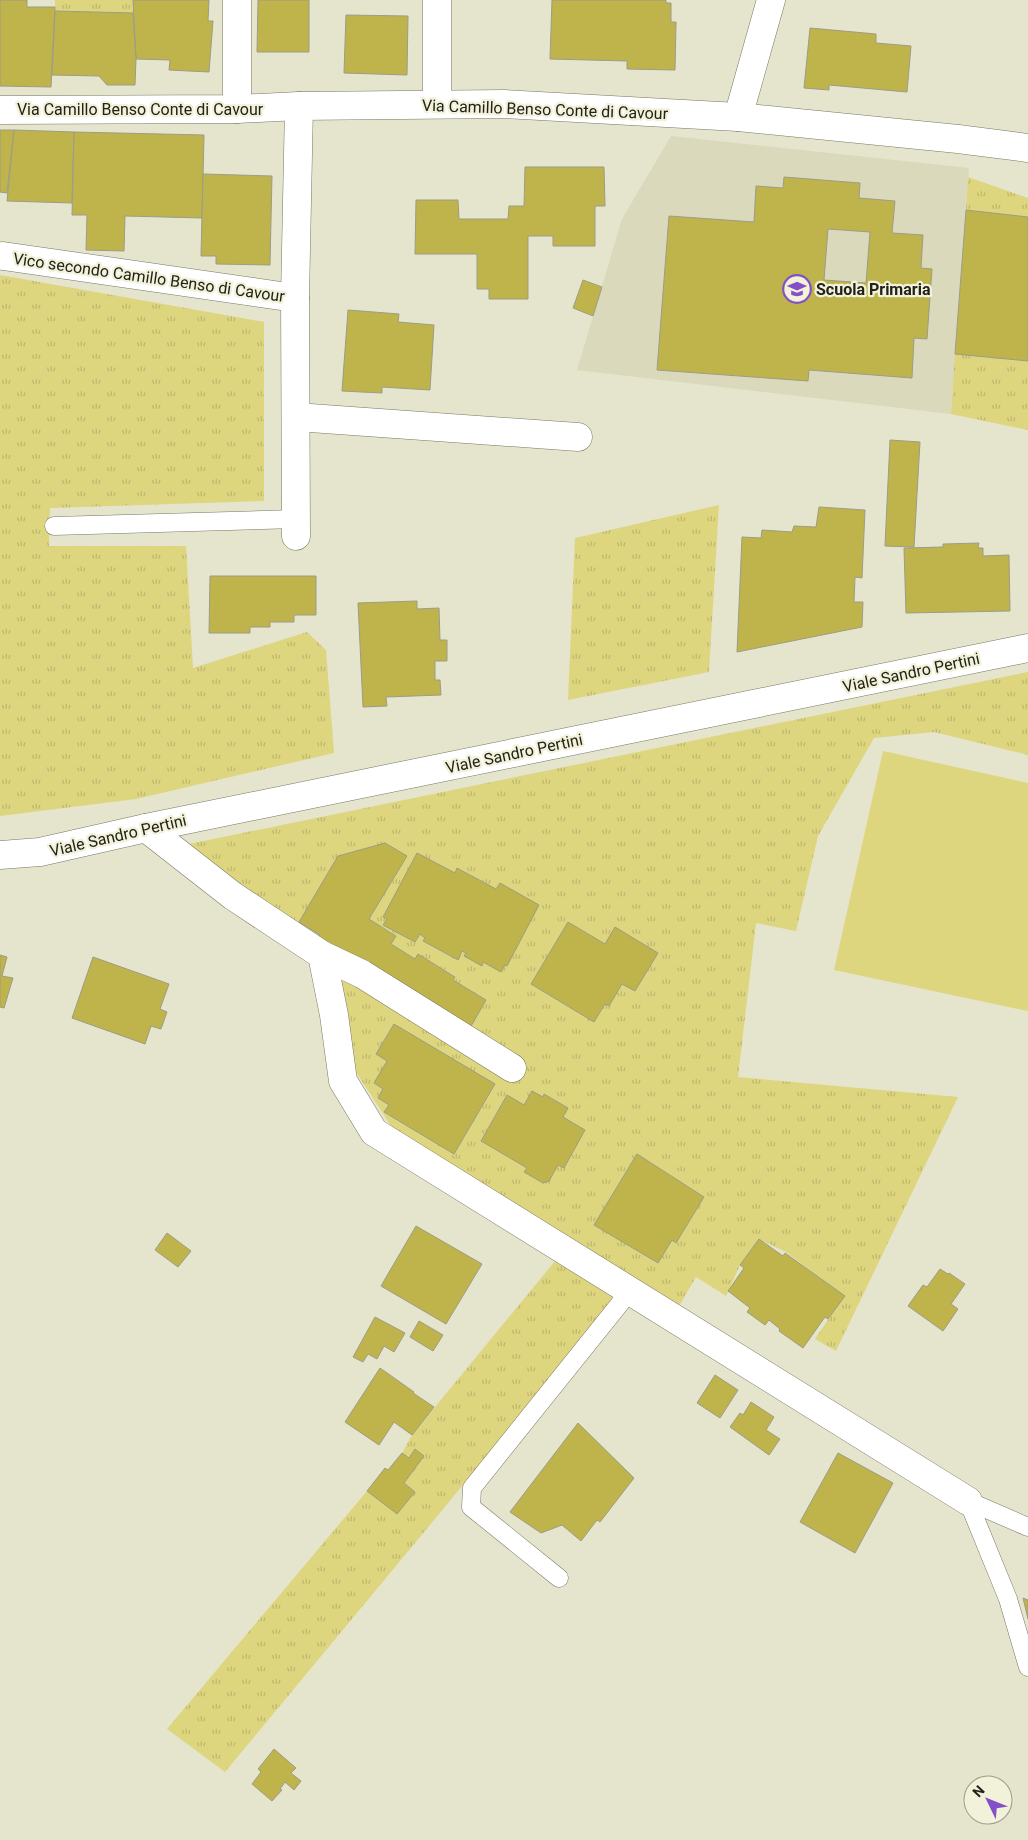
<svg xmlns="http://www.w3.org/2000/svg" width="1028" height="1840" font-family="Roboto,sans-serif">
<defs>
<pattern id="grass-tufts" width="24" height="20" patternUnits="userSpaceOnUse" patternTransform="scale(1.25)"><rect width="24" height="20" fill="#ded67f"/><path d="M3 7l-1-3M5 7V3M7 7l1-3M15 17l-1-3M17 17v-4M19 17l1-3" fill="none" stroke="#beb76d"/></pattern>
</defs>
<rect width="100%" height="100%" fill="#e5e4cc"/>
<polygon fill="#dbd9bb" points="671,136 969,168 951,414 577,370 622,219"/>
<g fill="url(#grass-tufts)" fill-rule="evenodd">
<polygon points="55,0 133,0 133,13 55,11"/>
<polygon points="968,177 1028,198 1028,217 966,210"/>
<polygon points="0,275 264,322 264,501 50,508 49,546 186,546 193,668 307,632 326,650 334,753 136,799 0,816"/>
<polygon points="955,354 1028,361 1028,430 951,414"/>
<polygon points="719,505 709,672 568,700 575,538"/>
<path d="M 1028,672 L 1028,755 L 934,732 L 874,738 L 818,836 L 796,931 L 756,923 L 738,1077 L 958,1097 L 836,1351 L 815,1339 L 844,1296 L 786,1252 L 759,1239 L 740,1265 L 726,1296 L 696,1277 L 679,1306 L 393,1129 L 354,1069 L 328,951 L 184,845 ZM 385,843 L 407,856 L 369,919 L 396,935 L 391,944 L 415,959 L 418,954 L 455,976 L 453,980 L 486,1000 L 470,1028 L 299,922 L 338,856 ZM 458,868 L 496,889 L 500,883 L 539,905 L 507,965 L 505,965 L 501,972 L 483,962 L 481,965 L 464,956 L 466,953 L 462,951 L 457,960 L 423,941 L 425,938 L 420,934 L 415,942 L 384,925 L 387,919 L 383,917 L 455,873 ZM 568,922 L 605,944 L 616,928 L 658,953 L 635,991 L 622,984 L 609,1006 L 605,1004 L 594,1022 L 531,984 ZM 394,1024 L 495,1085 L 454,1154 L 384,1112 L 389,1105 L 378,1098 L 383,1089 L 387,1061 L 376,1054 ZM 532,1091 L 543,1097 L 544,1094 L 568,1108 L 563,1117 L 585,1130 L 564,1168 L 558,1165 L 524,1172 L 527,1168 L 481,1140 L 507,1095 L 524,1105 ZM 637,1154 L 704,1197 L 676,1242 L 672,1240 L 657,1263 L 594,1225 Z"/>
<polygon points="560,1255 618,1292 449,1502 225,1772 167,1729 367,1491 397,1514 415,1492 404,1483 424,1456 415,1449 409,1458 402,1453 412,1435"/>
</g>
<polygon fill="#ded67f" points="883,751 1028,783 1028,1011 834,970"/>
<g fill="#beb44b" stroke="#9d9c86" fill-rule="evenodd">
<polygon points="0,0 27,0 27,7 55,7 51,87 0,86"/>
<polygon points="133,0 209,0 208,21 213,21 209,72 169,70 170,60 136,59"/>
<polygon points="258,0 309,0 309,52 257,52"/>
<polygon points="552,0 666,0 666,3 671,3 671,22 676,22 675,70 627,69 627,61 550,59"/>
<polygon points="55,11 133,13 136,59 135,85 107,85 99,76 52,75"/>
<polygon points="346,15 408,16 407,75 344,73"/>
<polygon points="810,28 876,34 876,43 911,46 907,92 829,85 829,90 804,88"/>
<polygon points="0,130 14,130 7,193 0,192"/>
<polygon points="14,130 74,132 72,203 7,201"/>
<polygon points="74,132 204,135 202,218 125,216 124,251 86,250 87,215 72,215"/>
<polygon points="525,167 604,167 605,206 595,206 595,246 553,246 553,236 528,236 528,299 489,299 489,289 477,289 477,254 415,254 416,200 458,200 459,219 508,219 509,206 524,206"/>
<polygon points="203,174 272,176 270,265 216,264 216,256 201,256"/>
<path d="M 784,177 L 860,183 L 859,198 L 895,201 L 892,233 L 923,235 L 921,268 L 932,269 L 927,339 L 914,338 L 912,378 L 809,370 L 808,381 L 657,370 L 669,216 L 754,222 L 756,186 L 783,188 ZM 828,229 L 870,232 L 866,283 L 824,280 Z"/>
<polygon points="966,210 1028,217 1028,361 955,354"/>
<polygon points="583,280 602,287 593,316 573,308"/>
<polygon points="348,310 399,314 398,322 434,325 430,390 382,387 382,393 342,391"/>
<polygon points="890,440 920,442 914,547 885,546"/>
<polygon points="819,507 865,510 862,578 855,577 854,602 863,602 862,627 737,652 742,537 761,538 762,530 792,532 794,526 816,527"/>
<polygon points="979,543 978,548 983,548 983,556 1009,555 1010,611 906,613 904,548 943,547 943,544"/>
<polygon points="210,576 316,576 316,615 294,615 294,622 270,622 270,627 250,627 250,633 209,633"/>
<polygon points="417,601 417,609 439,608 440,640 447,640 447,661 435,661 435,680 440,680 441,695 386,697 387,706 363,707 358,603"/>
<polygon points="385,843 407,856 369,919 396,936 391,944 415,959 418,954 455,977 453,980 486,1000 470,1028 317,940 320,935 299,922 338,856"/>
<polygon points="417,853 455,873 457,868 496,889 500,883 539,905 507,966 505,965 501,972 483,962 482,966 464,956 466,953 462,951 458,960 423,941 425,938 420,934 415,942 383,925 387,919 383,917"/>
<polygon points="568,922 605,944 615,927 658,953 635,991 622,984 609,1006 605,1004 594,1022 531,984"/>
<polygon points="0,955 7,957 2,976 13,978 4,1008 0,1007"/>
<polygon points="93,957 169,984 160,1009 167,1012 161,1029 151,1026 145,1044 72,1018"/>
<polygon points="394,1024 495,1084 454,1154 384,1112 389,1105 378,1098 383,1089 374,1083 387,1061 376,1054"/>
<polygon points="532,1091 543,1097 544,1094 568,1108 563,1117 585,1130 564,1168 558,1165 549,1181 543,1183 524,1172 527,1168 481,1141 507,1095 524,1105"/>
<polygon points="637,1154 704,1197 676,1243 672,1240 658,1263 594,1225"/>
<polygon points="416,1226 482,1264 446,1324 381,1286"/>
<polygon points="167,1233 191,1251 178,1267 155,1250"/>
<polygon points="759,1239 783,1256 785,1253 845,1296 828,1319 825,1317 803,1348 779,1331 780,1329 769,1320 765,1325 747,1312 750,1308 728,1291 744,1268 740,1265"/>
<polygon points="940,1269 948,1274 949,1273 965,1284 951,1304 958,1309 943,1331 908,1306 923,1285 927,1287"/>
<polygon points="375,1317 405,1333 394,1352 384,1346 377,1359 368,1354 363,1362 353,1357"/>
<polygon points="419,1321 443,1335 433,1351 410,1337"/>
<polygon points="380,1368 414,1392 413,1393 434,1407 412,1435 394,1422 379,1445 345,1422"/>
<polygon points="715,1375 738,1390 720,1418 697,1403"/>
<polygon points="751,1402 774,1417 766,1430 780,1439 769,1455 730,1427 740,1413 743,1415"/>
<polygon points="578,1423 634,1478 600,1522 597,1520 581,1541 562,1525 541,1533 510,1512"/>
<polygon points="415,1449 424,1456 404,1483 415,1492 397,1514 367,1491 385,1468 388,1470 402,1453 409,1458"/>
<polygon points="838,1453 893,1483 855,1553 800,1522"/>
<polygon points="1023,1598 1028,1600 1028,1619"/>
<polygon points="274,1749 296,1768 291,1773 301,1781 294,1790 285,1782 280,1789 282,1790 272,1801 252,1784 261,1772 258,1769"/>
</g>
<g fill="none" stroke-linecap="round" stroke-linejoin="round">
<defs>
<g id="lane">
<polyline points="54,526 296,519"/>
<polyline points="968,1501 1008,1599 1028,1667"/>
<polyline points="968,1501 1028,1527"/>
<polyline points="559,1578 471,1507 472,1488 630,1291"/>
</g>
<g id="street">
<polyline points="437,104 437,0"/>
<polyline points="237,109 237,0"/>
<polyline points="0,110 237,109 299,106 504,104 738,117 958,139 1028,148"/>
<polyline points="738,117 771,0"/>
<polyline points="3,256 295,298"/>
<polyline points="296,417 578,437"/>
<polyline points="296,536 295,298 299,106"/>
<polyline points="146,828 233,896 322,955 334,1015 343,1081 374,1132 968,1501"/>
<polyline points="322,955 362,974 512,1068"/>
</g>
<polyline id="secondary" points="0,855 40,852 146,828 1028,648"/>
</defs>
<use href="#lane" stroke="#797763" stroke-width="19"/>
<use href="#street" stroke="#797763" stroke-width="29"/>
<use href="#secondary" stroke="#797763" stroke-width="29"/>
<use href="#lane" stroke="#fff" stroke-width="18"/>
<use href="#street" stroke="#fff" stroke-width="28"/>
<use href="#secondary" stroke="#fff" stroke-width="28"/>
</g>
<defs>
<symbol id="school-ring" viewBox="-11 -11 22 22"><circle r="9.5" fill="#f2f1d9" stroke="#8450c8" stroke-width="1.5"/><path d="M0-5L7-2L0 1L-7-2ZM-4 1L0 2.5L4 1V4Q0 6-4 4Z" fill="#8450c8"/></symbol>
</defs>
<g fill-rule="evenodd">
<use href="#school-ring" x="781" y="273" width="32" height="32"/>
</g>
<g text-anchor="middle" stroke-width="4.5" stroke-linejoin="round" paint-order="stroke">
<g font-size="16" fill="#23221a" stroke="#f2f1d9">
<text x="140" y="115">Via Camillo Benso Conte di Cavour</text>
<text transform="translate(545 109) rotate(2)" y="6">Via Camillo Benso Conte di Cavour</text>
<text transform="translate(149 277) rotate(8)" y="6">Vico secondo Camillo Benso di Cavour</text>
<text transform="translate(911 672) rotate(-12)" y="6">Viale Sandro Pertini</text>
<text transform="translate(514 753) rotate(-12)" y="6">Viale Sandro Pertini</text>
<text transform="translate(118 835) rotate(-13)" y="6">Viale Sandro Pertini</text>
</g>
<g font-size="16" font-weight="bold" fill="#23221a" stroke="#f2f1d9" text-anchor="start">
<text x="816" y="295">Scuola Primaria</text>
</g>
</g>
<g transform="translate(988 1800) rotate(313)"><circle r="24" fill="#f2f1d9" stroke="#9f9e8d"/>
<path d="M0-4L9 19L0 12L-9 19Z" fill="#8450c8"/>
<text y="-8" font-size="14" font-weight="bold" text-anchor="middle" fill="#23221a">N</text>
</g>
</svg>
